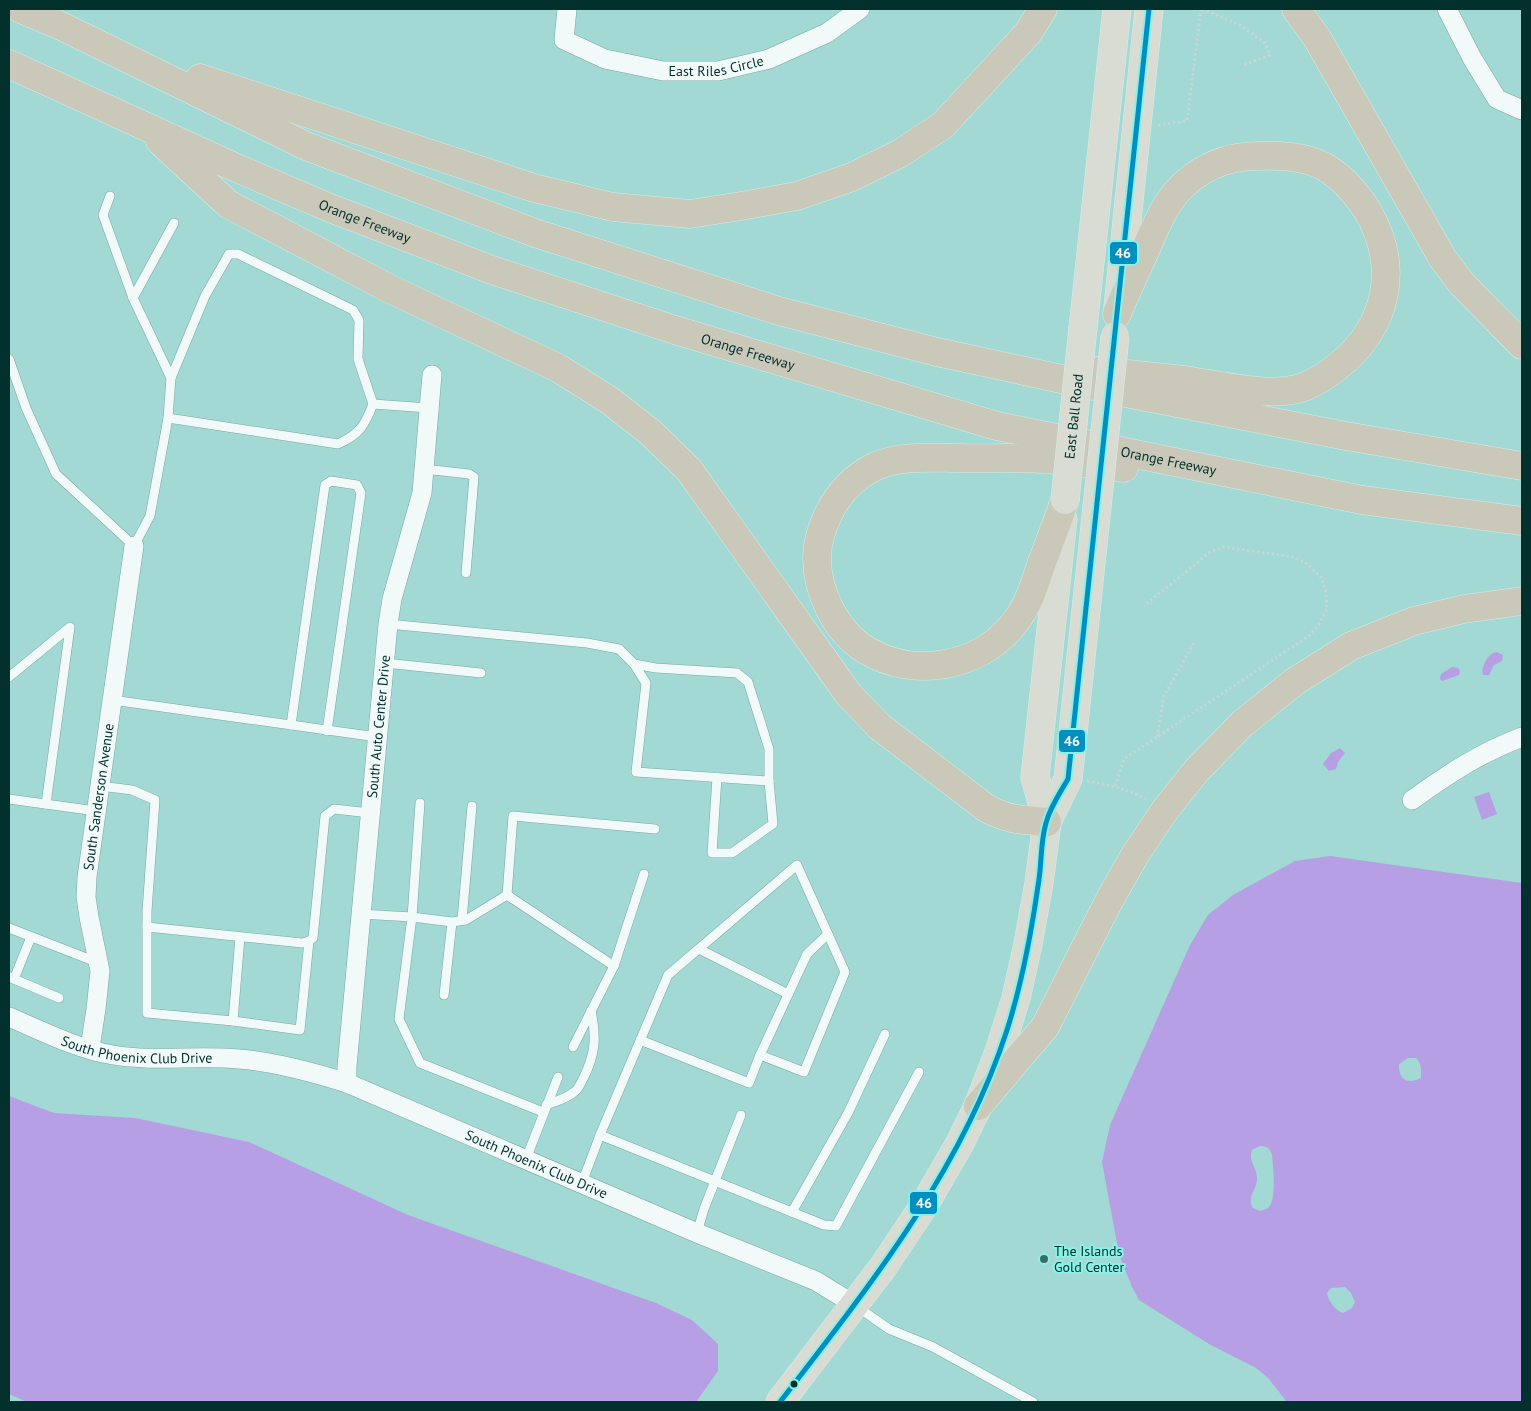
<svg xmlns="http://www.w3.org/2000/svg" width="1531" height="1411" font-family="'PT Sans',sans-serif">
<rect width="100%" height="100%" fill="#a2d9d4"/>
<g fill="#b69fe5" fill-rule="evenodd">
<path d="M 1497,652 L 1503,655 L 1502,661 L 1494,665 L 1489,675 L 1483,675 L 1482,670 C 1485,662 1488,653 1497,652 Z"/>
<polygon points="1452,667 1458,668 1460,671 1459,675 1442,681 1440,679 1441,674"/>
<polygon points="1340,748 1345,753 1338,762 1336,769 1329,771 1323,764 1331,753"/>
<polygon points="1489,792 1497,814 1482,820 1474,797"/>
<path d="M 1330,856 L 1522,883 L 1522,1402 L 1287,1402 L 1268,1378 L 1256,1368 L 1209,1344 L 1139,1300 L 1132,1287 L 1119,1254 L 1102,1162 L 1110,1125 L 1190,945 L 1208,915 L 1233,895 L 1295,861 ZM 1408,1058 L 1416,1058 C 1422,1064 1421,1070 1421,1078 C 1407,1085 1398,1079 1399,1064 ZM 1260,1146 C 1267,1146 1270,1148 1272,1155 C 1273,1166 1277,1201 1268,1208 C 1267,1209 1262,1210 1260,1211 L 1253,1208 C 1246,1196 1258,1189 1257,1177 C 1256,1167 1248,1160 1252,1150 ZM 1345,1287 L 1351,1293 L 1355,1302 L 1352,1308 L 1343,1313 C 1336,1311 1328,1301 1327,1293 L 1331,1288 Z"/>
<polygon points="9,1096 54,1113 135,1118 249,1142 408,1215 656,1303 692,1320 718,1344 718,1371 696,1402 27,1402 9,1394"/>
</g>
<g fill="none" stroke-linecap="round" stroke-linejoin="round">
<defs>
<g id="lane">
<polyline points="133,298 174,223"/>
<polyline points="9,359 26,408 56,474 134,546 150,516 168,418 171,378 133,298 103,215 110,196"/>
<polyline points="373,404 429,408"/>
<path d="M 168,418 L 338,444 C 360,434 365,425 373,404 L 358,359 L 359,320 L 353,310 L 238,254 L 229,254 L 205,296 L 171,378"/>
<polyline points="424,469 469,474 474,477 466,573"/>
<polyline points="388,624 587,643 619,649 634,664 646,683 636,772 769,781 773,824 732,853 712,853 717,777"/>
<polyline points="385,663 481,673"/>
<polyline points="634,664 656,668 737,673 748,682 769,749 769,781"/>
<polyline points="9,677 70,627 46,804"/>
<polyline points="112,700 377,737"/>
<polyline points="291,725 325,485 331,481 357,485 361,493 327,731"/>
<polyline points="100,786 132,790 155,800 147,911 147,1013 233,1021 300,1030 309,941"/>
<polyline points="9,799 96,811"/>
<polyline points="420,803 412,917 399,1019 420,1063 543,1112"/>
<polyline points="507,895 513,816 655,829"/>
<polyline points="360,914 412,917 452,922 466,920 507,895 614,966 644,874"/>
<polyline points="462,920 472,806"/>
<polyline points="147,927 302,943 309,941 313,938 325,816 334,809 370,813"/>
<polyline points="9,928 99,963"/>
<polyline points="699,949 788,994"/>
<polyline points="9,977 59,998"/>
<polyline points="14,979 31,937"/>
<polyline points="444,995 452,922"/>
<polyline points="233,1021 240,937"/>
<polyline points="573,1047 614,966"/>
<polyline points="760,1055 807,954 828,934"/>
<path d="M 546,1105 C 556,1101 566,1099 574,1092 C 579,1089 580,1084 583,1079 C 595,1055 597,1038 591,1011"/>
<polyline points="600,1135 824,1225 836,1226 919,1072"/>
<polyline points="526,1159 558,1077"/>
<polyline points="582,1183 600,1135 668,975 797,865 845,972 804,1072 760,1055 749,1083 640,1040"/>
<polyline points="792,1212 848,1113 885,1034"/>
<polyline points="697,1233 704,1209 741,1115"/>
<polyline points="856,1306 889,1329 933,1347 1033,1402"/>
</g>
<g id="street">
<path id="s1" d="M 567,9 L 564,40 L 605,59 L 663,71 L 718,71 L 769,59 L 827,33 L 860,9"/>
<polyline points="1447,9 1472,58 1497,99 1522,110"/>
<path d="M 1412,800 C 1448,774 1480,753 1522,737"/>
<path id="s2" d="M 9,1017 C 42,1031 77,1049 113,1055 C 155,1062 198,1055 239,1059 C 276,1062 312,1072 347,1083 L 697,1233 L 816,1281 L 855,1305"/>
<path id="s3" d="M 90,1048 L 96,1009 L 100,971 L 89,917 L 86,897 L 87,877 L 134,546"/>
<path id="s4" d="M 347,1083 L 347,1066 L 388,624 L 392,599 L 422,493 L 432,375"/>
</g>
<g id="primary">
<polyline points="1118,307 1149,9"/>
<polyline points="1083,328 1117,9"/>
<polyline points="1047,822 1035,777 1063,519"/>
<polyline points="780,1402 883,1267 923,1207 960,1143 978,1106 999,1052 1016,998 1028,944 1039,883 1047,822 1068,779 1097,507"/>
</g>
<g id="highway">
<polyline points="21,9 57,24 306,146 535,233 779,311 937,352 1131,394 1346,436 1522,466"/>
<polyline points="1296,9 1317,38 1443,259 1462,284 1522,345"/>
<path id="s5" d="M 9,64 L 232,166 L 330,208 L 492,270 L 675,330 L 997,426 L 1362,500 L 1522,521"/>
<polyline points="200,78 534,188 613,207 690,214 741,206 797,196 852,177 899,154 943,125 1028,33 1043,9"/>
<path d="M 160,141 L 228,204 L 390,289 L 558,368 L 609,400 L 650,432 L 689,470 L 849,695 L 880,727 L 986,808 C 1008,820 1022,820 1047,822"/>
<path d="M 1097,371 C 1128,374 1160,377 1191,381 C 1223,386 1273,398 1304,387 C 1316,382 1327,375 1337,367 C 1389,326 1400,266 1367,210 C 1356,193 1341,176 1323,166 C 1304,156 1278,155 1258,156 C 1225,156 1196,169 1175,194 C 1162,210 1154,230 1146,249 C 1136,271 1126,292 1117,314"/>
<path d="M 1065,500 C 1057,522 1049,544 1041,565 C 1034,586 1028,607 1013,625 C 979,667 914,679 866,650 C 836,632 817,592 817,558 C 817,543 822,527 829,513 C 838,494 854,477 874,467 C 900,455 929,458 958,458 C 986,459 1015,457 1043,459 C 1070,461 1097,465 1124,468"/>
<polyline points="978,1106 1045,1027 1110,899 1135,855 1165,810 1197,770 1243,723 1294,682 1351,646 1414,621 1464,609 1522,601"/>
</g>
</defs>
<use href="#lane" stroke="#79a6a2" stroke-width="10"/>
<use href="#street" stroke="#79a6a2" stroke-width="20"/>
<use href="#primary" stroke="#d5eeec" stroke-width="29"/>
<use href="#highway" stroke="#d5eeec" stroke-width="29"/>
<g stroke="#c4d6d5" stroke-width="3" stroke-dasharray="2.5 2.5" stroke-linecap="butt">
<polyline points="1202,9 1240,25 1265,43 1270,55 1244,65"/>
<polyline points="1158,125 1187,121 1201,9"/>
<polyline points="1157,737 1164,696 1195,641"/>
<path d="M 1087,781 C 1109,785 1128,789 1148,800"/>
<polyline points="1115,786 1124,759 1310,635 1319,624 1327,609 1326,592 1321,577 1307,564 1294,557 1224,547 1210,552 1144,606"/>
</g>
<use href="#lane" stroke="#f1f9f9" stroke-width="9"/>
<use href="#street" stroke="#f1f9f9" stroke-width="19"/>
<use href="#primary" stroke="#d8dcd2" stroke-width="28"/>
<use href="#highway" stroke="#c9c8b9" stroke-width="28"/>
<defs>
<g id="primary-bridge">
<path id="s6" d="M 1065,500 L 1083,328"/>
<polyline points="1097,507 1115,336"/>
</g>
</defs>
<use href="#primary-bridge" stroke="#d5eeec" stroke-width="29" stroke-linecap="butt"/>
<use href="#primary-bridge" stroke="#d8dcd2" stroke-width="28"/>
<defs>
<path id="bus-1" d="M 780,1402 C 869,1287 962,1170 1007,1030 C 1022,983 1031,935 1038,886 C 1042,865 1040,843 1046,823 C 1050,807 1060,793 1068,779 L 1149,9"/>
</defs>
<use href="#bus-1" stroke="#8bf0e6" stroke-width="9"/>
<use href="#bus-1" stroke="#008fc1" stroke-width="5"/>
</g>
<circle fill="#396b67" stroke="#8bf0e6" stroke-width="2" cx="1044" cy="1259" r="5"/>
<circle fill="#01302d" stroke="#8bf0e6" stroke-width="2" cx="794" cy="1384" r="4.5"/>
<g text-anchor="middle" stroke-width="4" stroke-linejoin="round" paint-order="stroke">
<g font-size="14" fill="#01302d" stroke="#8bf0e6">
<text dy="5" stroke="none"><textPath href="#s1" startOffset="189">East Riles Circle</textPath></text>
<text dy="5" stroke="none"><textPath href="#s5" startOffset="389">Orange Freeway</textPath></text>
<text dy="5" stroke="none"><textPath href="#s5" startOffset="794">Orange Freeway</textPath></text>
<text dy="5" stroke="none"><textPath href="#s6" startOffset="84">East Ball Road</textPath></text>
<text dy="5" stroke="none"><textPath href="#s5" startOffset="1229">Orange Freeway</textPath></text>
<text dy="5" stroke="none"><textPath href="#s4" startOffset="358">South Auto Center Drive</textPath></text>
<text dy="5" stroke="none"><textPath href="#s3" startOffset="254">South Sanderson Avenue</textPath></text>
<text dy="5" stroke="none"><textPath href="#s2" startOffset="134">South Phoenix Club Drive</textPath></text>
<text dy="5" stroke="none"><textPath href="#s2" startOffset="554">South Phoenix Club Drive</textPath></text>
</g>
<g font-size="14" fill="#01302d" stroke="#8bf0e6" text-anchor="start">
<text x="1054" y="1256">The Islands<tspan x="1054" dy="16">Gold Center</tspan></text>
</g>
</g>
<g stroke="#8bf0e6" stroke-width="2">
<rect x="1109" y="241" width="29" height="24" rx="5" fill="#008fc1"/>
<rect x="1058" y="729" width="28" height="24" rx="5" fill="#008fc1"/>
<rect x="909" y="1191" width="29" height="24" rx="5" fill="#008fc1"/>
</g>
<g font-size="14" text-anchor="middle" font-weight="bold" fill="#fff">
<text x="1123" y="258">46</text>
<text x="1072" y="746">46</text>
<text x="924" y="1208">46</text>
</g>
<rect width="1531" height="1411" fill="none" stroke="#01302d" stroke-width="20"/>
</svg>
